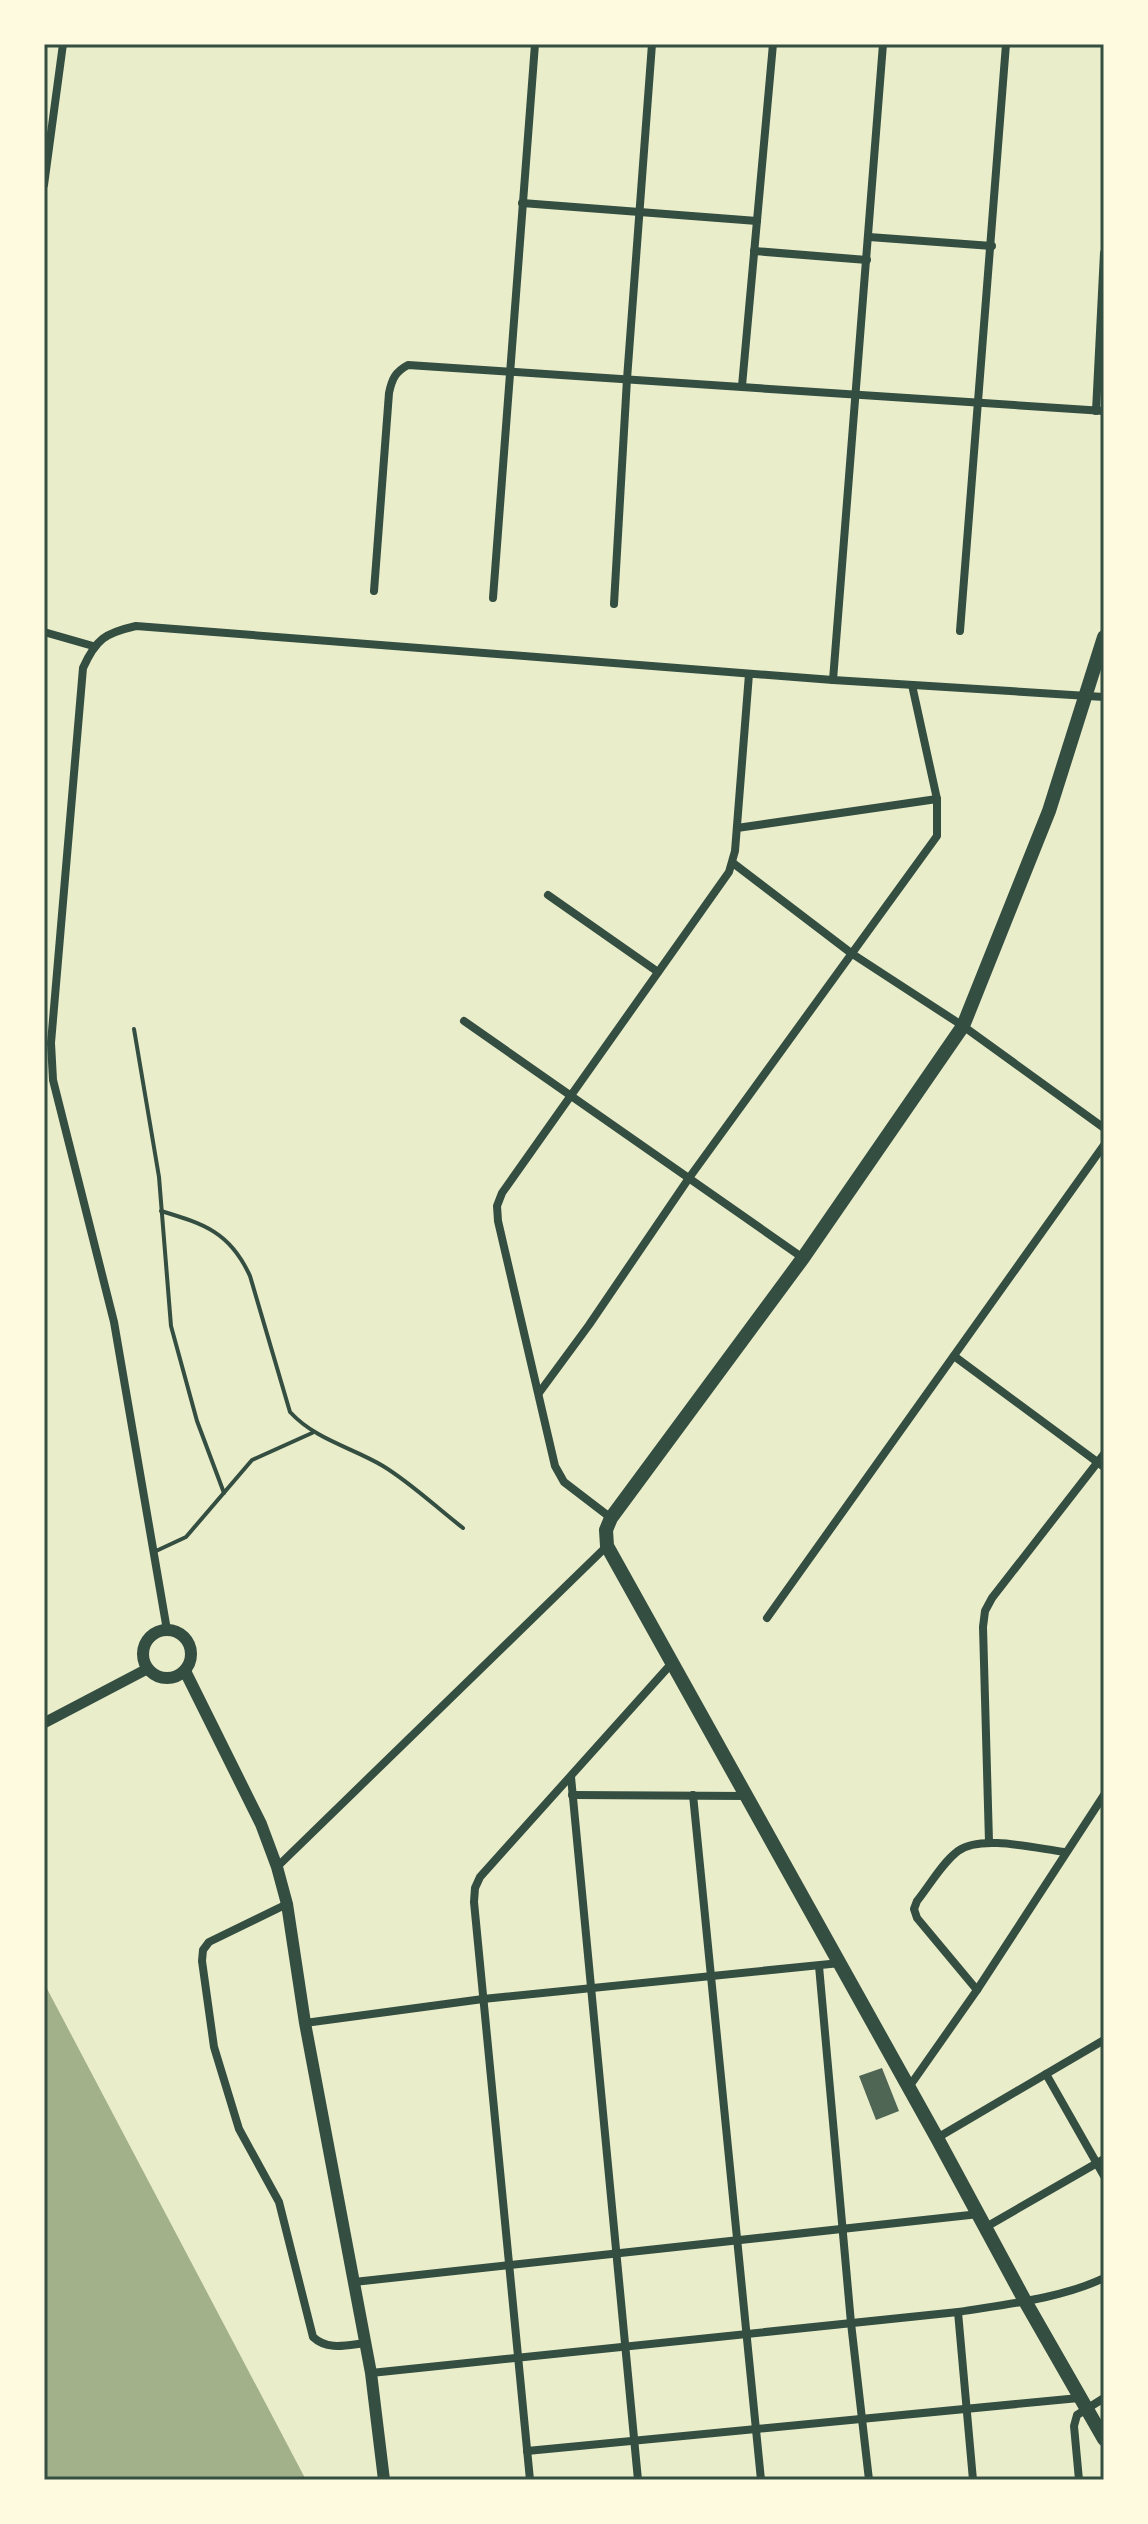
<svg xmlns="http://www.w3.org/2000/svg" width="1148" height="2524" font-family="Figtree,sans-serif">
<rect width="100%" height="100%" fill="#e9edc9"/>
<polygon fill="#a3b18a" points="44,1983 306,2480 44,2480"/>
<polygon fill="#4f6655" points="882,2068 899,2111 876,2120 859,2076"/>
<g fill="none" stroke-linecap="round" stroke-linejoin="round">
<g stroke="#344e41" stroke-width="4">
<polyline points="134,1029 159,1177 171,1326 197,1421 224,1493"/>
<path d="M 161,1211 C 204,1224 230,1232 250,1276 L 290,1412 C 316,1440 351,1447 383,1466 C 411,1483 437,1508 463,1528"/>
<polyline points="156,1551 186,1537 252,1460 312,1433"/>
</g>
<g stroke="#344e41" stroke-width="8">
<polyline points="44,185 63,44"/>
<polyline points="522,203 757,221"/>
<polyline points="869,237 992,246"/>
<polyline points="754,251 867,260"/>
<polyline points="742,386 773,44"/>
<polyline points="1096,411 1104,253"/>
<path d="M 374,591 L 389,393 C 392,379 395,372 408,365 L 1104,411"/>
<polyline points="493,598 535,44"/>
<polyline points="614,604 627,379 652,44"/>
<polyline points="960,631 1006,44"/>
<polyline points="44,632 93,646"/>
<polyline points="833,680 883,44"/>
<polyline points="737,828 937,799"/>
<polyline points="733,863 851,953 963,1026 1104,1128"/>
<polyline points="548,895 658,972"/>
<polyline points="464,1021 803,1258"/>
<polyline points="954,1356 1104,1467"/>
<polyline points="539,1393 589,1325 689,1178 937,836 937,799 912,685"/>
<polyline points="611,1518 564,1482 555,1466 498,1221 497,1206 502,1193 729,872 735,851 749,674"/>
<polyline points="767,1618 1104,1145"/>
<path d="M 167,1630 L 114,1322 L 53,1080 L 51,1043 L 83,668 C 96,639 105,633 136,626 L 833,680 L 1104,697"/>
<polyline points="571,1777 638,2480"/>
<polyline points="572,1795 746,1796"/>
<polyline points="693,1795 761,2480"/>
<polyline points="989,1842 983,1627 985,1611 992,1598 1104,1454"/>
<polyline points="277,1867 607,1546"/>
<path d="M 287,1904 L 209,1942 L 203,1950 L 202,1961 L 214,2047 L 239,2129 L 279,2202 L 313,2337 C 328,2351 347,2345 366,2343"/>
<polyline points="819,1966 851,2323 869,2480"/>
<path d="M 977,1990 L 917,1918 L 914,1909 L 917,1901 C 930,1885 942,1863 958,1851 C 981,1834 1038,1849 1065,1852"/>
<polyline points="305,2023 483,1999 840,1963"/>
<polyline points="1046,2074 1104,2176"/>
<polyline points="909,2087 977,1990 1104,1795"/>
<polyline points="937,2138 1104,2040"/>
<polyline points="986,2227 1104,2159"/>
<polyline points="354,2282 979,2214"/>
<polyline points="958,2312 973,2480"/>
<path d="M 371,2373 L 958,2312 C 1007,2304 1059,2299 1104,2278"/>
<polyline points="527,2451 1079,2398"/>
<polyline points="530,2480 474,1902 475,1888 480,1877 672,1663"/>
<polyline points="1079,2480 1074,2426 1077,2415 1104,2398"/>
</g>
<polyline stroke="#344e41" stroke-width="11" points="44,1723 147,1669"/>
<g stroke="#344e41" stroke-width="12">
<circle cx="167" cy="1654" r="24"/>
<polyline points="185,1671 261,1824 277,1867 287,1904 305,2023 371,2373 384,2480"/>
</g>
<polyline stroke="#344e41" stroke-width="14" points="1104,637 1049,811 963,1026 803,1258 611,1518 606,1530 607,1546 937,2138 1025,2301 1104,2439"/>
</g>
<rect width="1148" height="2524" fill="none" stroke="#fefae0" stroke-width="92"/>
<rect x="46" y="46" width="1056" height="2432" fill="none" stroke="#344e41" stroke-width="3"/>
</svg>
